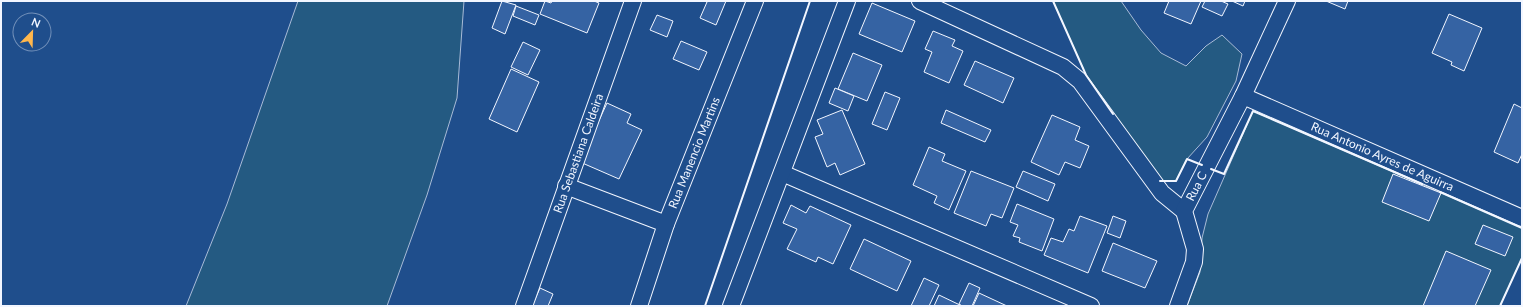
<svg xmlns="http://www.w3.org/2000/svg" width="1523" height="307" font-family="Lato,sans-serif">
<rect width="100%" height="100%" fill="#1f4e8c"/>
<g fill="#245a82" stroke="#a8bbd7">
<polygon points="298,1 464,1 457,98 427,195 387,306 186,306 227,204"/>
<polygon points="1053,1 1121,1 1141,30 1161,53 1186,66 1206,46 1222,35 1242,54 1236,81 1207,137 1187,159 1176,181 1160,181 1086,75"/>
<polygon points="1253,111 1522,228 1522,258 1500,306 1187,306 1200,272 1202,238 1208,214"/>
</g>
<g fill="#3563a3" stroke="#f2f6ff">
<polygon points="502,1 516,5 505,34 492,28"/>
<polygon points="545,1 551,3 552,1 594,1 599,3 587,33 540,14"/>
<polygon points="704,1 726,1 716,25 700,18 707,2"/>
<polygon points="1169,1 1201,1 1191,24 1164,13"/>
<polygon points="1205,1 1221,1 1228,4 1222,16 1202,7"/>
<polygon points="1232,1 1245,1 1243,6"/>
<polygon points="1326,1 1348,1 1345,9"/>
<polygon points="872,3 915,21 902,52 859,34"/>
<polygon points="516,6 539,15 535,25 513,16"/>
<polygon points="1449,14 1482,28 1464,71 1451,65 1452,62 1432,53"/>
<polygon points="657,15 673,21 667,37 650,30"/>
<polygon points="933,31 955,40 952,46 963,51 949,83 924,72 932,52 925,49"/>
<polygon points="681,41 707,52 699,70 673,59"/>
<polygon points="523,42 540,50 528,75 511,67"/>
<polygon points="853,53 882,65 867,101 838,89"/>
<polygon points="975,61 1014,78 1003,103 964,85"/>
<polygon points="511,69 539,82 517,132 489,119"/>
<polygon points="835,88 854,96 848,111 829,103"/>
<polygon points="885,92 900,98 887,130 872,124"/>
<polygon points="607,103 631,114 627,123 642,130 619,179 580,162"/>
<polygon points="1514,104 1522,108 1522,154 1518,163 1494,152"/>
<polygon points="842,110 865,164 840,175 835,163 827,167 815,137 823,134 817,120"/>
<polygon points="946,110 991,130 985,142 941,123"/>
<polygon points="1052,115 1080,127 1075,140 1089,146 1080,168 1065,162 1059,175 1031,162"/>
<polygon points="929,147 945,154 942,161 966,171 949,210 934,203 937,196 913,185"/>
<polygon points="971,171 1014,188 1002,218 991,214 986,226 954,213"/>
<polygon points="1023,171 1055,184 1048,201 1016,187"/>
<polygon points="1393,174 1441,193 1429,221 1382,202"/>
<polygon points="1017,204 1054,219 1042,251 1019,242 1020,238 1013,236 1018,225 1010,222"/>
<polygon points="791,205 806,213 810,206 851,225 833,264 818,257 816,262 787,249 797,229 783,223"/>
<polygon points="1080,216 1107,226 1088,273 1044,255 1051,238 1063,242 1069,229 1074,231"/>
<polygon points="1113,216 1126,221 1120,238 1107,233"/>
<polygon points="1483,225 1513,237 1505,256 1475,244"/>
<polygon points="864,239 911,261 897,291 850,269"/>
<polygon points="1113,243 1157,261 1145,288 1102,271"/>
<polygon points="1446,251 1491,270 1475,306 1423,306"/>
<polygon points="924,278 939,285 929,306 911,306"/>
<polygon points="969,283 980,288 972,306 962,306 959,304"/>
<polygon points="540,288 553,294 548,306 532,306"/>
<polygon points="979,293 1007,306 973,306"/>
<polygon points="939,295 962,306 934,306"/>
</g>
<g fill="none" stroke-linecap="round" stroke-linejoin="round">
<defs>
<g id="street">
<polyline points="920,1 1063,67 1080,81 1162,193 1184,211"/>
<path id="s1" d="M 1243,96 L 1522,218"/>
<polyline points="782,173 1091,306"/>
<polyline points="566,186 666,224"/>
<path id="s2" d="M 524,306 L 633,1"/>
<path id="s3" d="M 639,306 L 666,224 L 755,1"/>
<polyline points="731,306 847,1"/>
<path id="s4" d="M 1178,306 L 1194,262 L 1195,249 L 1184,211 L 1243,96 L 1287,1"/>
</g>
</defs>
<use href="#street" stroke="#f2f6ff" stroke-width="18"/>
<use href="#street" stroke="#1f4e8c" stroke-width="16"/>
<g stroke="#f2f6ff" stroke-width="2">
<polyline points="1053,1 1086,75 1113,114"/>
<polyline points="1211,169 1224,174 1253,111 1422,184"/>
<polyline points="1160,181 1176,181 1187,159 1202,165"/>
<polyline points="1440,192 1522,228"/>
<polyline points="705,306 810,1"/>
<polyline points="1500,306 1522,258"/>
</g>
</g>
<g text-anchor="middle" stroke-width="3" stroke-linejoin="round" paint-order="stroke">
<g font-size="12" fill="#f2f6ff" stroke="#1f4e8c">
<text dy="4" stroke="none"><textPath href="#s2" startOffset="162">Rua Sebastiana Caldeira</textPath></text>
<text dy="4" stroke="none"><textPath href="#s3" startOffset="163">Rua Manencio Martins</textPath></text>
<text dy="4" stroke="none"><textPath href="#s1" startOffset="152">Rua Antonio Ayres de Aguirra</textPath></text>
<text dy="4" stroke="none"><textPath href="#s4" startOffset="127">Rua C</textPath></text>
</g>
</g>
<rect width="1523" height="307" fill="none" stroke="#f2f6ff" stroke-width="4"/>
<g transform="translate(32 32) rotate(23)"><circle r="19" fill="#1f4e8c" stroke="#7391ba"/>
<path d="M0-3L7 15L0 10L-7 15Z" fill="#ffb74d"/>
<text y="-6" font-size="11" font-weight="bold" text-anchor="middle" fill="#f2f6ff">N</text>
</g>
</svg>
